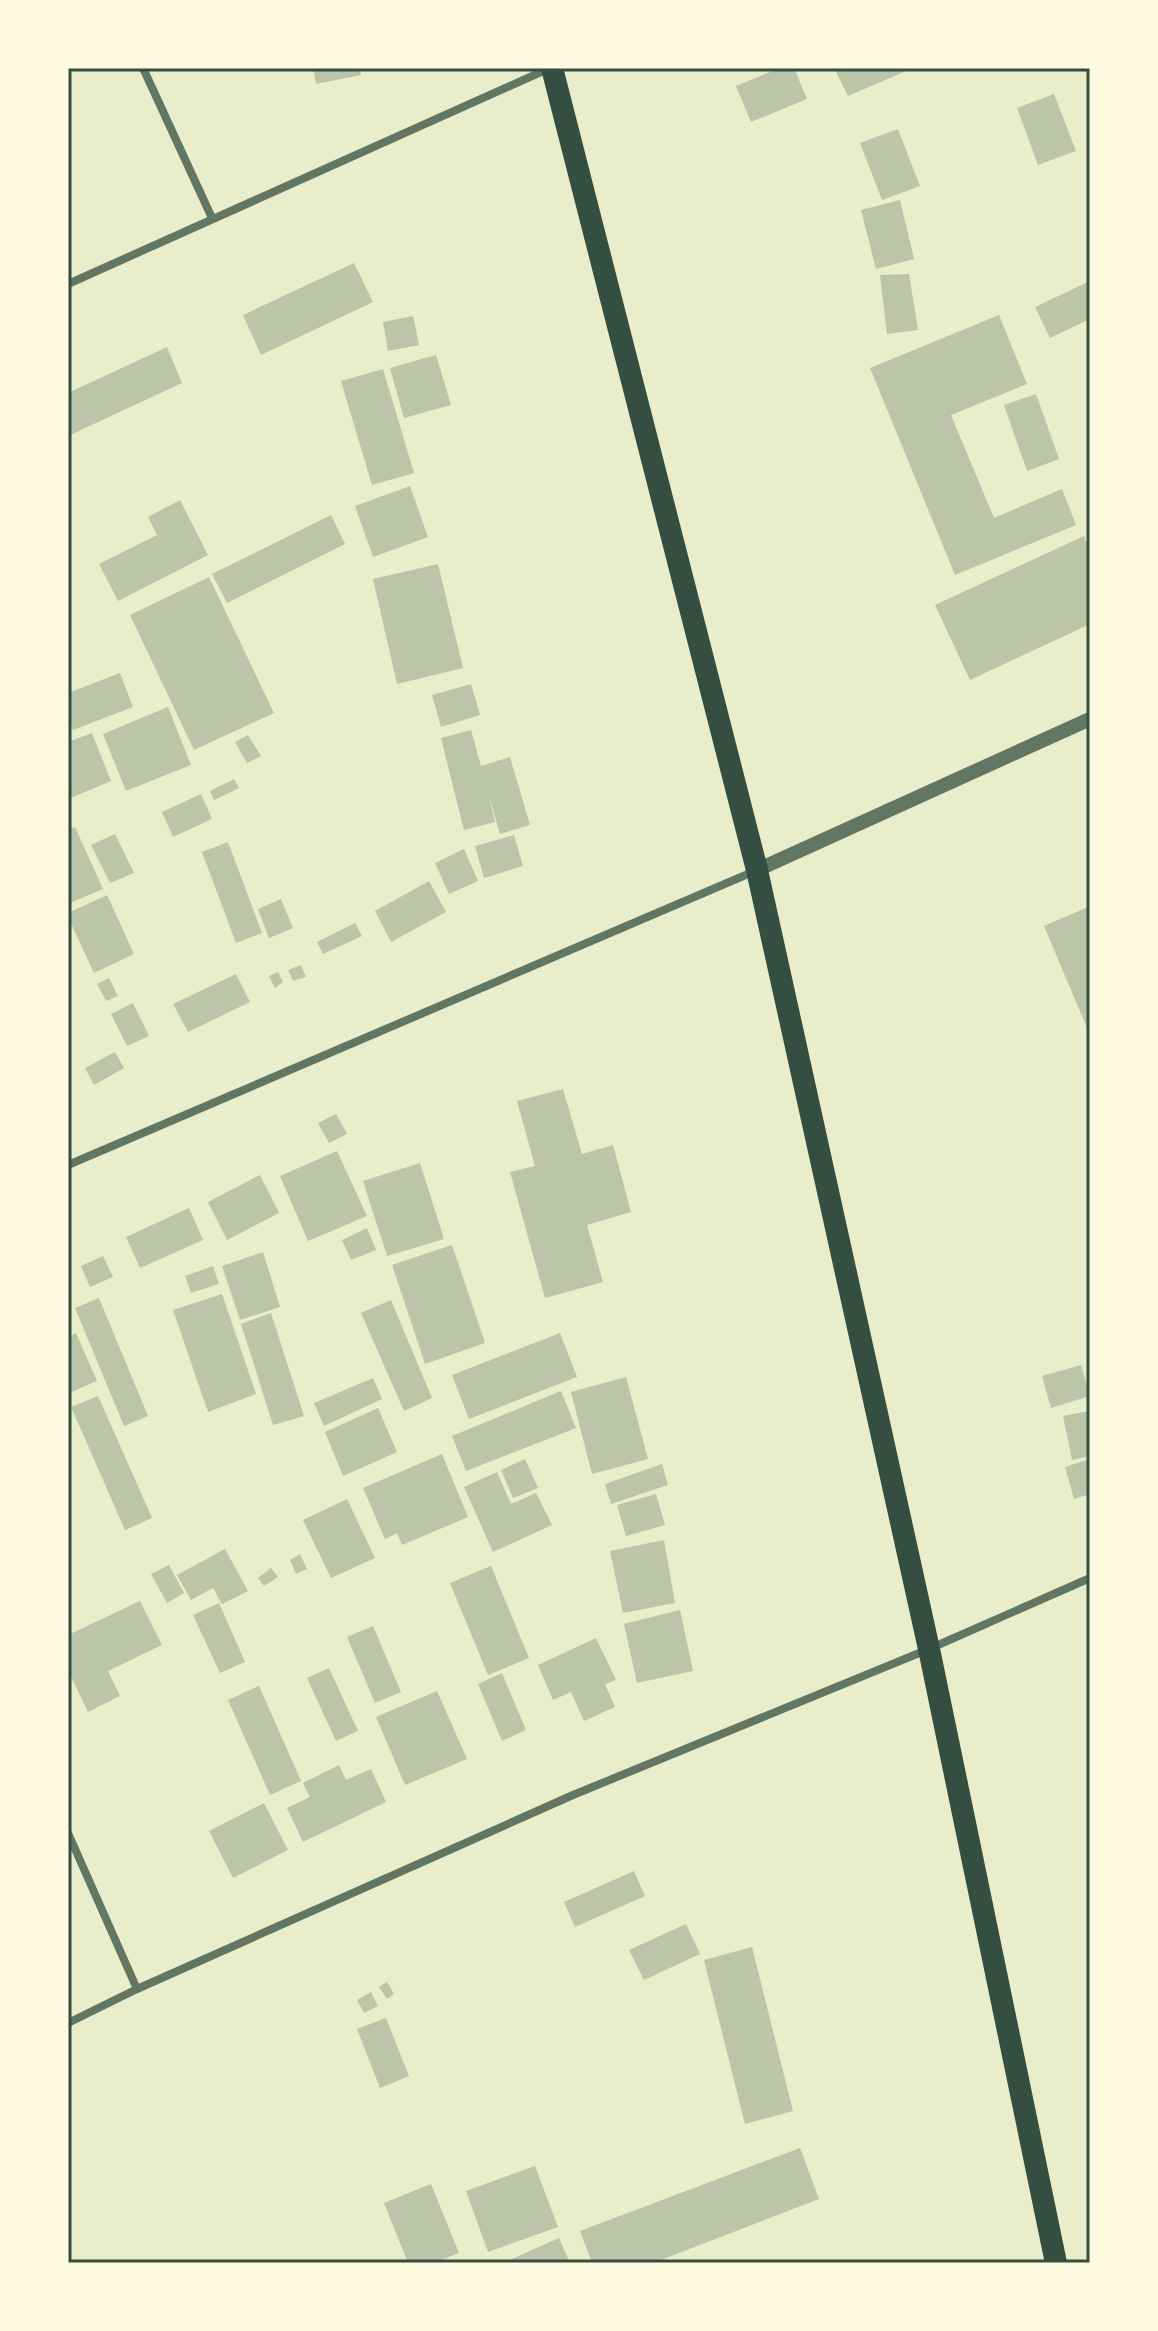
<svg xmlns="http://www.w3.org/2000/svg" width="1158" height="2331" font-family="'PT Sans Narrow',sans-serif">
<rect width="100%" height="100%" fill="#e9edc9"/>
<g fill="#bcc5a7">
<polygon points="313,68 360,68 361,75 316,84"/>
<polygon points="780,68 794,68 807,99 751,122 736,86"/>
<polygon points="834,68 913,68 848,96"/>
<polygon points="1054,94 1076,151 1038,165 1017,108"/>
<polygon points="898,129 920,186 882,200 860,143"/>
<polygon points="900,200 914,259 876,269 861,210"/>
<polygon points="354,263 373,302 261,355 243,315"/>
<polygon points="909,274 918,330 887,334 880,275"/>
<polygon points="1090,281 1090,319 1050,338 1035,307"/>
<polygon points="999,315 1027,384 951,415 994,518 1062,489 1076,525 955,575 870,368"/>
<polygon points="413,316 419,345 388,351 383,322"/>
<polygon points="167,347 182,383 68,436 68,393"/>
<polygon points="436,355 451,405 404,418 390,368"/>
<polygon points="383,369 414,473 372,485 341,381"/>
<polygon points="1036,394 1059,459 1027,471 1004,405"/>
<polygon points="410,486 428,537 373,557 355,506"/>
<polygon points="180,500 208,555 118,601 99,564 157,535 148,517"/>
<polygon points="331,515 345,544 227,603 212,574"/>
<polygon points="1084,536 1090,550 1090,624 970,680 935,605"/>
<polygon points="438,564 463,668 397,684 373,579"/>
<polygon points="209,577 274,713 194,750 130,615"/>
<polygon points="120,673 133,707 73,730 68,717 68,693"/>
<polygon points="471,684 480,715 441,727 432,695"/>
<polygon points="168,707 191,765 126,791 103,734"/>
<polygon points="471,730 481,766 510,757 530,825 500,834 489,796 495,822 464,830 441,738"/>
<polygon points="92,733 111,781 68,799 68,742"/>
<polygon points="248,735 261,756 247,763 235,742"/>
<polygon points="234,779 239,788 214,800 210,791"/>
<polygon points="201,794 212,819 173,837 162,812"/>
<polygon points="75,827 103,889 68,904 68,830"/>
<polygon points="115,834 134,873 110,883 91,845"/>
<polygon points="514,835 523,866 484,878 475,846"/>
<polygon points="228,842 262,933 236,943 202,852"/>
<polygon points="464,849 478,881 449,894 435,863"/>
<polygon points="429,881 446,912 391,942 375,911"/>
<polygon points="107,895 134,954 94,973 68,917 68,913"/>
<polygon points="281,899 293,928 269,938 258,909"/>
<polygon points="1090,906 1090,1035 1044,926"/>
<polygon points="355,923 362,936 323,954 317,942"/>
<polygon points="301,965 306,977 293,981 288,970"/>
<polygon points="278,972 283,982 275,988 269,976"/>
<polygon points="236,974 250,1002 188,1032 173,1004"/>
<polygon points="109,978 118,996 106,1001 97,984"/>
<polygon points="133,1003 149,1036 127,1046 111,1014"/>
<polygon points="115,1052 124,1068 94,1085 85,1068"/>
<polygon points="563,1089 582,1154 613,1145 631,1212 587,1225 603,1282 545,1298 510,1172 535,1166 517,1101"/>
<polygon points="336,1114 347,1134 329,1143 318,1123"/>
<polygon points="337,1151 367,1216 308,1241 280,1176"/>
<polygon points="420,1163 444,1239 387,1256 363,1181"/>
<polygon points="260,1175 279,1213 227,1240 208,1202"/>
<polygon points="189,1208 203,1240 140,1268 126,1237"/>
<polygon points="367,1228 376,1250 351,1260 342,1240"/>
<polygon points="452,1245 485,1343 425,1364 392,1265"/>
<polygon points="263,1252 280,1307 240,1320 222,1266"/>
<polygon points="103,1256 113,1277 90,1287 81,1266"/>
<polygon points="213,1266 219,1284 191,1293 185,1276"/>
<polygon points="222,1294 256,1394 208,1412 173,1310"/>
<polygon points="99,1298 148,1416 124,1426 75,1308"/>
<polygon points="391,1300 432,1398 404,1411 361,1313"/>
<polygon points="271,1313 304,1416 273,1425 241,1324"/>
<polygon points="76,1333 97,1381 69,1393 68,1337"/>
<polygon points="560,1333 577,1377 469,1419 452,1375"/>
<polygon points="1081,1365 1090,1396 1051,1408 1042,1376"/>
<polygon points="626,1377 648,1459 592,1474 571,1392"/>
<polygon points="373,1378 382,1399 324,1426 314,1403"/>
<polygon points="561,1391 576,1428 466,1471 452,1436"/>
<polygon points="98,1396 152,1518 125,1530 71,1407"/>
<polygon points="378,1408 397,1452 343,1476 325,1432"/>
<polygon points="1089,1411 1090,1456 1072,1460 1063,1416"/>
<polygon points="442,1454 468,1517 402,1545 397,1533 385,1539 363,1488"/>
<polygon points="525,1459 538,1488 513,1498 501,1470"/>
<polygon points="1090,1459 1090,1494 1074,1499 1065,1467"/>
<polygon points="662,1464 668,1485 611,1504 605,1484"/>
<polygon points="497,1472 511,1504 536,1493 552,1525 493,1552 464,1487"/>
<polygon points="656,1494 665,1525 626,1536 617,1505"/>
<polygon points="347,1499 375,1558 331,1578 303,1520"/>
<polygon points="664,1540 675,1603 623,1613 610,1551"/>
<polygon points="225,1549 248,1591 222,1604 213,1588 191,1600 177,1575"/>
<polygon points="300,1554 307,1569 296,1574 290,1560"/>
<polygon points="169,1565 184,1593 167,1603 151,1574"/>
<polygon points="491,1566 529,1658 488,1675 450,1583"/>
<polygon points="271,1568 278,1577 264,1586 258,1578"/>
<polygon points="140,1601 162,1645 108,1671 120,1696 88,1712 68,1670 68,1635"/>
<polygon points="219,1603 245,1662 220,1673 193,1615"/>
<polygon points="680,1610 693,1671 637,1683 624,1624"/>
<polygon points="373,1626 401,1692 375,1703 347,1637"/>
<polygon points="596,1638 616,1680 605,1684 615,1707 584,1721 571,1692 553,1700 538,1665"/>
<polygon points="329,1668 358,1731 336,1741 307,1678"/>
<polygon points="502,1673 526,1730 502,1741 478,1684"/>
<polygon points="259,1686 301,1781 270,1795 228,1700"/>
<polygon points="437,1691 467,1759 405,1785 376,1717"/>
<polygon points="339,1765 346,1780 371,1769 386,1802 303,1842 287,1808 310,1797 303,1783"/>
<polygon points="264,1803 288,1850 233,1878 209,1831"/>
<polygon points="634,1871 645,1896 575,1927 564,1902"/>
<polygon points="686,1924 700,1954 644,1980 629,1950"/>
<polygon points="752,1947 793,2111 745,2124 704,1960"/>
<polygon points="387,1982 394,1994 387,1999 379,1987"/>
<polygon points="371,1992 378,2006 364,2013 357,2000"/>
<polygon points="386,2018 409,2076 380,2088 357,2029"/>
<polygon points="800,2148 819,2199 653,2263 592,2263 580,2231"/>
<polygon points="535,2166 558,2227 488,2252 466,2191"/>
<polygon points="431,2184 459,2253 434,2263 408,2263 384,2203"/>
<polygon points="559,2238 570,2263 503,2263"/>
</g>
<g fill="none" stroke-linecap="round" stroke-linejoin="round">
<g stroke="#617663" stroke-width="8">
<polyline points="143,68 212,218"/>
<polyline points="68,284 550,68"/>
<polyline points="68,1165 755,871"/>
<polyline points="68,1833 137,1989"/>
<polyline points="68,2023 137,1989 573,1795 929,1649 1090,1578"/>
</g>
<polyline stroke="#617663" stroke-width="14" points="757,870 1090,719"/>
<polyline stroke="#344e41" stroke-width="22" points="552,68 757,870 929,1649 1056,2263"/>
</g>
<rect width="1158" height="2331" fill="none" stroke="#fefae0" stroke-width="140"/>
<rect x="70" y="70" width="1018" height="2191" fill="none" stroke="#344e41" stroke-width="3"/>
</svg>
